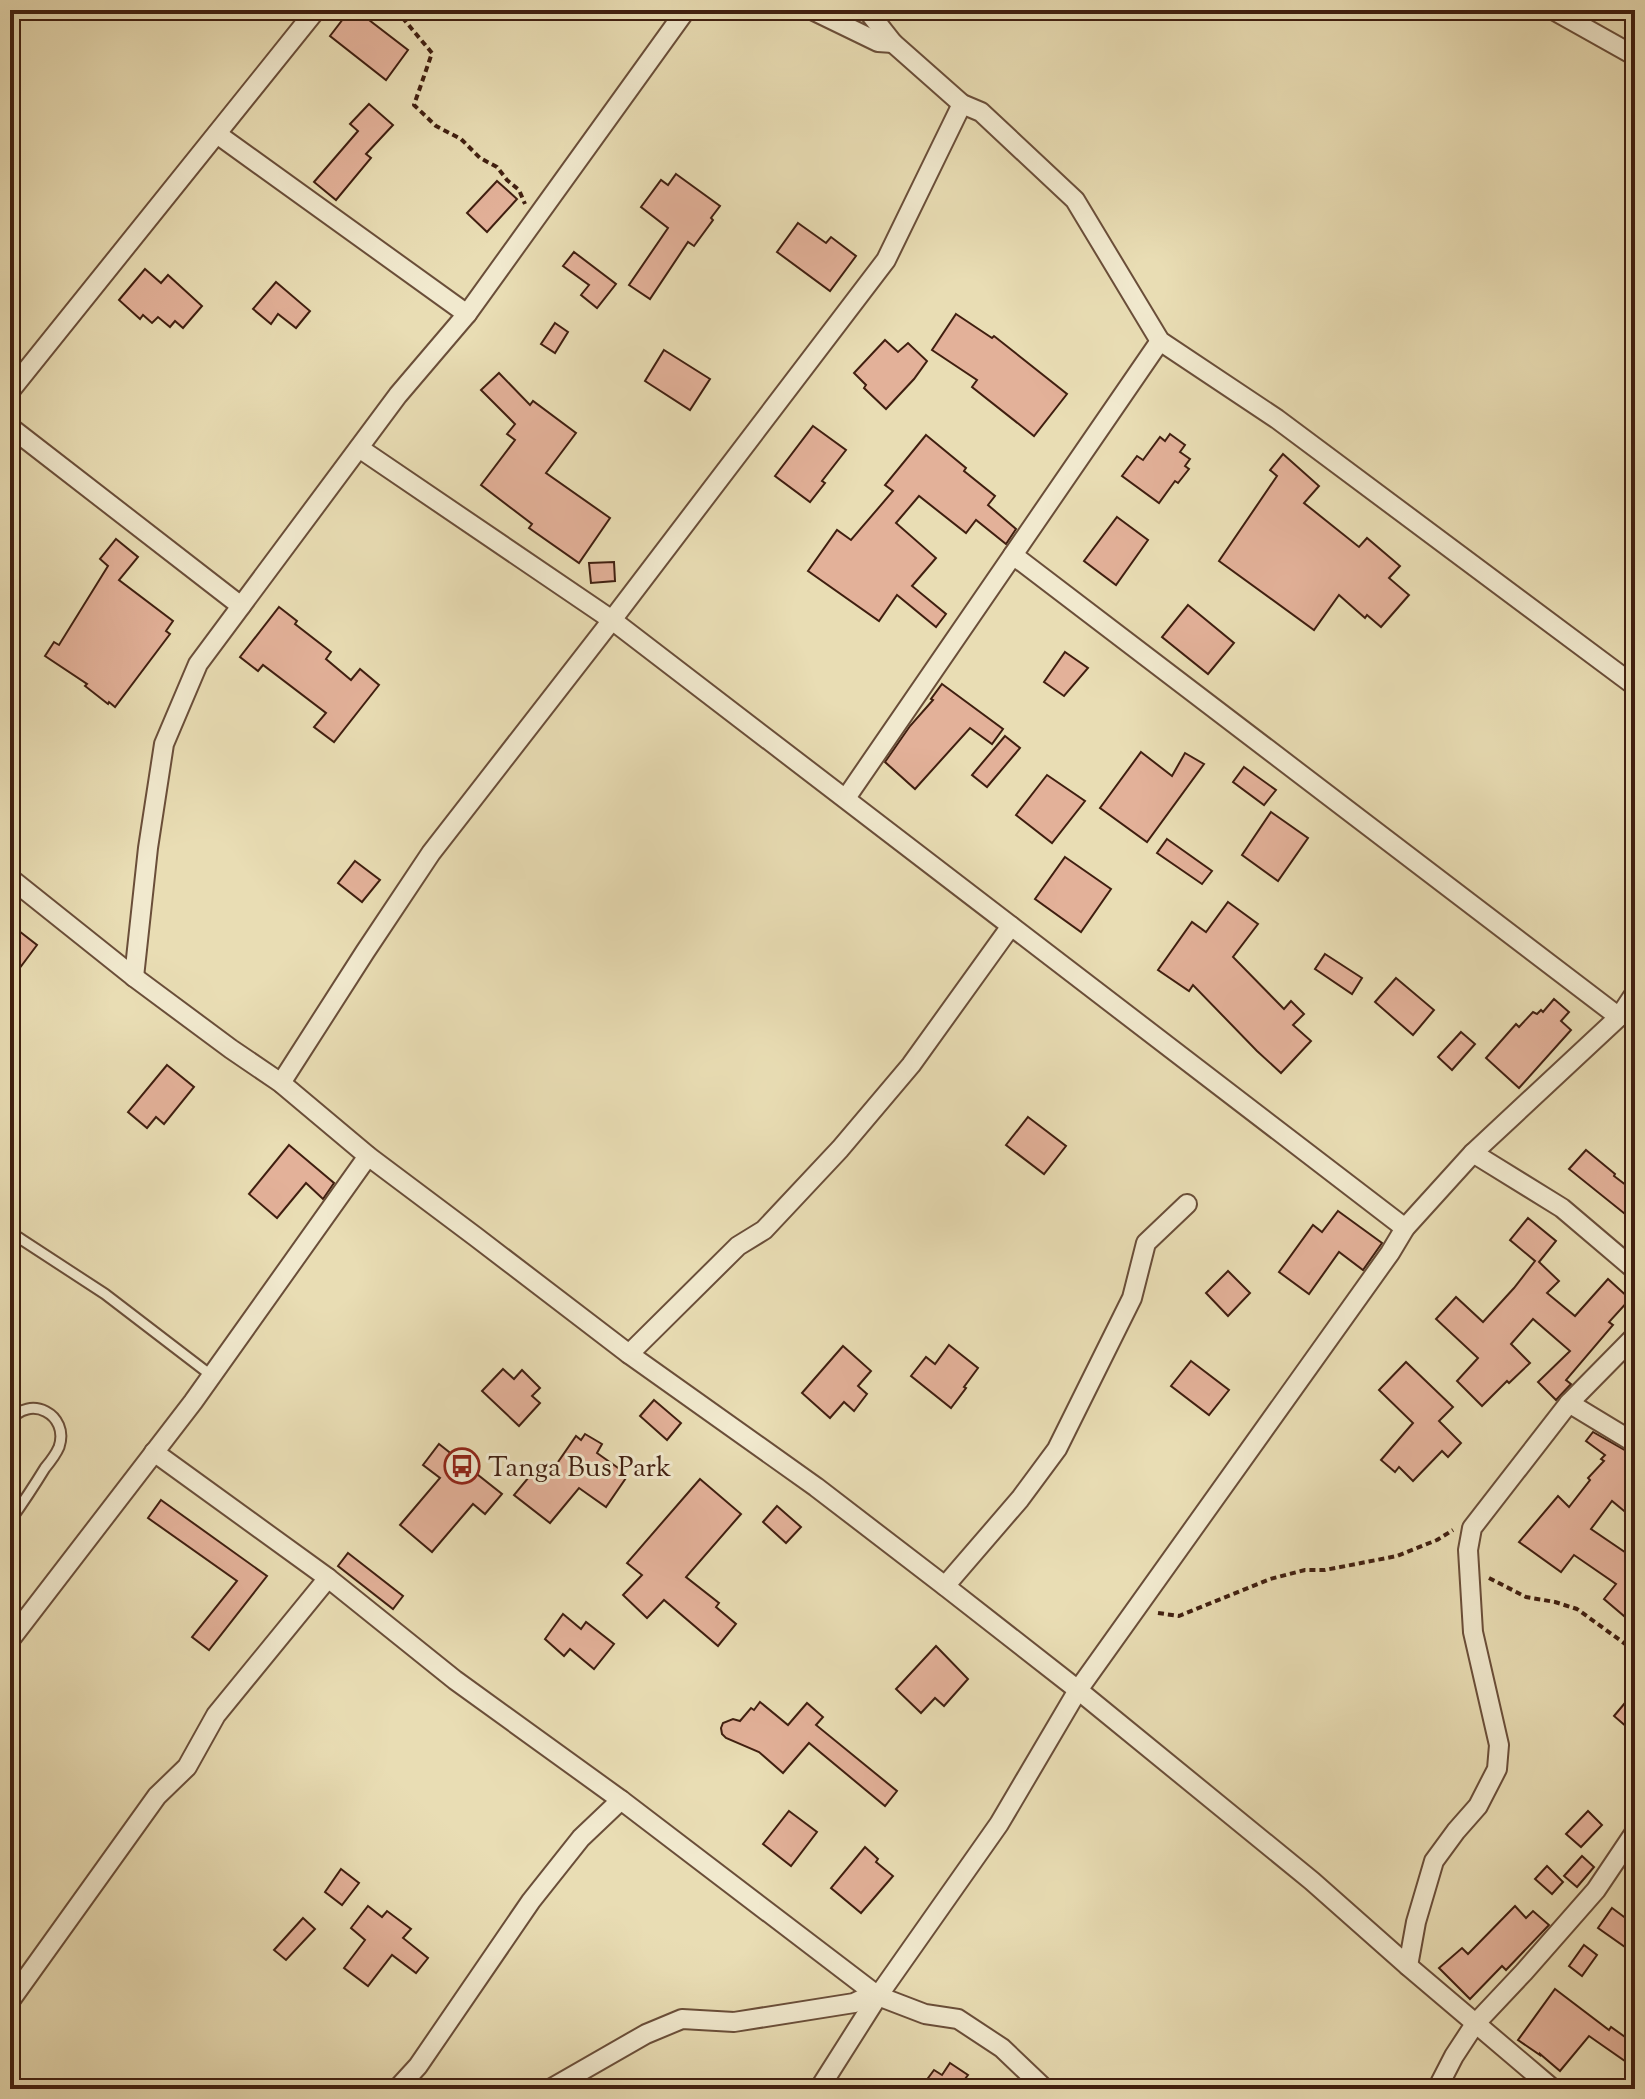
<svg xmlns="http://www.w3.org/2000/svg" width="1645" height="2099" font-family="'Sorts Mill Goudy',serif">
<rect width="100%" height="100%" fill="#e9ddb4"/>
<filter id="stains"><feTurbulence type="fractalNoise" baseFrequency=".0025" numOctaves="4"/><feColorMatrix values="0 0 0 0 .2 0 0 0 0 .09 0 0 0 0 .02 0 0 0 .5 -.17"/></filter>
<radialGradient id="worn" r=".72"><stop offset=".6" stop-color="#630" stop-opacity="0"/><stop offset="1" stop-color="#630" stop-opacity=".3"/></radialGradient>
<g fill="#e3b199" stroke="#401f10" stroke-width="2">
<polygon points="350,10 356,10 408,50 386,80 330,36"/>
<polygon points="369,104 393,125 366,154 371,158 336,200 314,182 358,131 350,124"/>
<polygon points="676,174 720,206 711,218 713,220 694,246 688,242 650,299 629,285 668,228 641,207 661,180 668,185"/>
<polygon points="497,181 517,199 487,232 467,213"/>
<polygon points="798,223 826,243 831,237 856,256 830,291 777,252"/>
<polygon points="574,252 616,284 597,308 581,295 589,285 563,266"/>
<polygon points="145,269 161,283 168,275 202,306 183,328 175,321 170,327 158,317 152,323 143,315 140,319 119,300"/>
<polygon points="276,282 310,311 296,328 278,314 271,324 253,309"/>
<polygon points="956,314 992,338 994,336 1067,394 1034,436 972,387 977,380 932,350"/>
<polygon points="555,323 568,332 555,353 541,344"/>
<polygon points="885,340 898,352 908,343 927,361 914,379 886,409 864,388 866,385 854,373"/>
<polygon points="664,350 710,379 690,410 645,381"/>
<polygon points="499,373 530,405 533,401 576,433 546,473 610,518 579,563 529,528 532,524 481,485 515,440 507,434 515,424 481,390"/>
<polygon points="813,426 846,450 822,481 825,483 810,502 775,476"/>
<polygon points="1170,434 1185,445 1180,452 1190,459 1185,466 1189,469 1178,483 1175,481 1159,503 1122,476 1137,456 1143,460 1160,437 1165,441"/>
<polygon points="926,435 966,468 964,471 995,496 988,505 1016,529 1006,544 976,520 966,533 919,496 896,523 936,558 912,586 946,614 936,627 897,595 879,621 808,571 837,530 851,540 893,491 885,485"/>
<polygon points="1283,454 1319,486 1304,503 1359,547 1367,538 1400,566 1389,578 1409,595 1381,627 1367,615 1365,618 1339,595 1314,630 1219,561 1277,476 1270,470"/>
<polygon points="1117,517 1148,540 1116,585 1084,561"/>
<polygon points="116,539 138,557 119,580 173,621 166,631 170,634 115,707 109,702 108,704 85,686 87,684 45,656 54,642 59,645 108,566 100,559"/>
<polygon points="614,562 615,581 591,583 589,563"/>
<polygon points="1188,605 1234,643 1208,674 1162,637"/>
<polygon points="279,607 297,621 295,624 331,652 326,659 351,680 360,669 379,685 334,742 314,727 326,713 263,665 258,671 240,657"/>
<polygon points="1065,652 1088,668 1064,696 1044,682"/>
<polygon points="942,684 1003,729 992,744 970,728 915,789 885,762 910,726 933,700 931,699"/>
<polygon points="1005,736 1020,748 987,787 972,775"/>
<polygon points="1141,752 1172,776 1185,753 1204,764 1147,842 1100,808"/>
<polygon points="1244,767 1276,790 1264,805 1233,782"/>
<polygon points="1047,775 1085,801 1052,843 1016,815"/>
<polygon points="1271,812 1308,838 1278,881 1242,855"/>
<polygon points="1167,839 1212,871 1202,884 1157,853"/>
<polygon points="1065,857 1111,889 1081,932 1035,899"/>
<polygon points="355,861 380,880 362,902 338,883"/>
<polygon points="1228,902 1258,924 1233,957 1284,1009 1291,1001 1304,1014 1293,1025 1311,1041 1281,1073 1257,1051 1193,985 1189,991 1158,970 1192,922 1206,932"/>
<polygon points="10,924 37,945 10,981"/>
<polygon points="1325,954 1362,978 1352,994 1315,969"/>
<polygon points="1396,978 1434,1010 1413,1035 1375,1002"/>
<polygon points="1554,999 1569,1012 1561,1021 1571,1030 1519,1088 1486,1058 1516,1024 1519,1027 1533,1012 1537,1014 1541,1010 1543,1012"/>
<polygon points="1461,1032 1475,1044 1452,1070 1438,1057"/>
<polygon points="167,1065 194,1087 164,1124 156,1117 147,1128 128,1112"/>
<polygon points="1028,1117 1066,1146 1044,1174 1006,1145"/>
<polygon points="289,1145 334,1183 323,1199 306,1183 277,1218 249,1194"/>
<polygon points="1586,1150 1615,1174 1614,1176 1635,1192 1635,1222 1569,1169"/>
<polygon points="1338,1211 1382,1243 1363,1270 1339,1252 1309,1294 1279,1272 1313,1225 1322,1232"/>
<polygon points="1528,1218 1556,1241 1539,1262 1559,1281 1547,1293 1575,1316 1608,1279 1630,1299 1609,1322 1613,1325 1566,1380 1571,1384 1556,1400 1538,1382 1570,1351 1533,1319 1511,1344 1530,1363 1509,1383 1507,1381 1482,1406 1457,1381 1478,1358 1436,1319 1456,1297 1483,1322 1514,1288 1535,1261 1510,1240"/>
<polygon points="1228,1271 1250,1293 1228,1316 1206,1293"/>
<polygon points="949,1345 978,1368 964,1387 966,1388 951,1408 911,1376 926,1357 935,1364"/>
<polygon points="843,1346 871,1371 858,1386 867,1394 854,1411 844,1402 830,1418 802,1393"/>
<polygon points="1191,1361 1229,1390 1209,1415 1171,1386"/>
<polygon points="1406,1362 1453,1407 1439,1421 1461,1443 1448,1457 1442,1451 1413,1481 1399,1467 1395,1472 1381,1460 1413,1423 1379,1390"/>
<polygon points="503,1369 514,1379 522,1370 540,1388 532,1396 540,1403 519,1426 482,1391"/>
<polygon points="654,1400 681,1423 667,1440 640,1416"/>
<polygon points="1593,1432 1635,1456 1635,1520 1612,1501 1591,1529 1635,1559 1635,1602 1624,1616 1604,1599 1616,1584 1574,1555 1561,1572 1519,1542 1558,1496 1569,1507 1590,1480 1588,1478 1604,1461 1601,1459 1605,1455 1586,1441"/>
<polygon points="585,1434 602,1444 597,1453 628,1475 606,1507 579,1488 550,1523 514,1495 538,1466 549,1475 576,1436 581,1440"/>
<polygon points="439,1444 502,1494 485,1514 473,1504 432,1552 400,1525 440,1478 423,1465"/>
<polygon points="700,1479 741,1514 686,1577 719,1603 716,1607 736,1624 718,1646 664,1600 647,1618 623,1595 642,1575 627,1563"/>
<polygon points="161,1500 267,1576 209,1650 192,1637 237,1581 148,1518"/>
<polygon points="777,1506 801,1527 786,1543 763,1522"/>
<polygon points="348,1553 403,1596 393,1609 338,1566"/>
<polygon points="563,1614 581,1629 586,1622 614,1644 594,1669 570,1649 564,1656 545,1639"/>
<polygon points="936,1646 968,1679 944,1706 935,1698 921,1713 896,1689"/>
<polygon points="1635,1691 1635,1734 1614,1716"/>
<polygon points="760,1702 788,1725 807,1703 823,1717 816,1725 897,1791 885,1806 809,1743 783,1773 759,1752 726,1738 722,1734 721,1728 723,1723 733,1719 740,1721 751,1708 754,1710"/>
<polygon points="789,1811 817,1832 791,1866 763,1844"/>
<polygon points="1588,1811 1602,1825 1581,1847 1566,1834"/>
<polygon points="865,1847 878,1859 876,1862 893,1876 861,1913 831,1888"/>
<polygon points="1582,1856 1594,1867 1577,1887 1564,1876"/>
<polygon points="1547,1866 1563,1882 1552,1894 1535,1879"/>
<polygon points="341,1869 359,1883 342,1905 325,1892"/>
<polygon points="368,1906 382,1917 387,1911 411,1929 403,1938 428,1958 416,1973 392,1955 368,1986 344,1968 365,1940 351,1928"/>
<polygon points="1515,1906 1526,1918 1533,1911 1549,1925 1506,1970 1502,1966 1470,1999 1439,1968 1462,1948 1468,1954"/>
<polygon points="1612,1908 1635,1925 1635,1954 1598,1928"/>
<polygon points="303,1918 315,1929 286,1960 274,1950"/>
<polygon points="1584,1945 1597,1955 1582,1976 1569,1966"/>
<polygon points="1555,1989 1609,2030 1611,2027 1635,2044 1635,2068 1589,2036 1560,2071 1540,2054 1540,2055 1518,2040"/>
<polygon points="950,2063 968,2075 959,2087 962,2089 920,2089 934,2070 942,2075"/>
</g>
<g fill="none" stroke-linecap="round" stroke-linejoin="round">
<defs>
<g id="service">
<polyline points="10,1232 105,1294 212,1376"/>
<polyline points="10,1248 20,1239"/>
<path d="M 10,1421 C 29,1394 70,1414 59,1447 C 56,1454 50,1462 45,1468 C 34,1486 22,1504 10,1521"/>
</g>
<g id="minor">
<polyline points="812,10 878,42 893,43"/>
<polyline points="867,10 893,43 962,104 981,112 1075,200 1160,341 1277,419 1635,686"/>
<polyline points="1553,10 1635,56"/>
<polyline points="217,134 467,314"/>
<polyline points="10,391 316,10"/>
<polyline points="10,427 241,606"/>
<polyline points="359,448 612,620 1405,1228"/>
<polyline points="1013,555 1619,1017"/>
<polyline points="846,798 1160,341"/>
<polyline points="10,878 134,977 231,1049 281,1083 368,1156 476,1237 629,1354 816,1487 945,1586 1078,1690 1312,1881 1408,1966 1553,2089"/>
<polyline points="134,977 148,848 164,744 198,664 398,395 467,314 686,10"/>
<polyline points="281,1083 365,952 431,853 612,620 886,260 962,104"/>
<polyline points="1473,1153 1562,1208 1635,1270"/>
<polyline points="629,1354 738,1246 764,1230 840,1149 911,1065 1011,926"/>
<polyline points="1569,1403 1635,1443"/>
<polyline points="154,1452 328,1578 455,1680 621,1800 878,1996 925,2014 958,2019 1002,2048 1045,2089"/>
<polyline points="945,1586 1020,1499 1057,1449 1132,1298 1146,1243 1187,1204"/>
<polyline points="10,1640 193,1402 368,1156"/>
<polyline points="1408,1966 1416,1922 1434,1861 1456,1831 1478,1806 1497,1769 1499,1745 1473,1632 1468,1550 1472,1528 1569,1403 1635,1336"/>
<polyline points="10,2001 157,1796 187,1767 216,1715 328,1578"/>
<polyline points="397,2089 418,2066 531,1901 581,1838 621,1800"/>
<polyline points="550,2089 646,2034 682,2019 734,2022 854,2003 875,1993"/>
<polyline points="819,2089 878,1996 999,1824 1078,1690 1390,1253 1405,1228 1473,1153 1619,1017 1635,993"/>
<polyline points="1437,2089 1454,2056 1475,2024 1524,1972 1596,1890 1635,1832"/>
</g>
</defs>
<use href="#service" stroke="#6a4e39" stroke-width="13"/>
<use href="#minor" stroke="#6a4e39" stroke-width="22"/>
<g stroke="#401f10" stroke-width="4" stroke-dasharray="6 4" stroke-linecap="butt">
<polyline points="396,10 432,53 414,105 436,126 461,139 480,158 497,167 507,180 519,190 525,204"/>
<polyline points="1489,1578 1526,1597 1555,1602 1577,1609 1635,1651"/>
<polyline points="1158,1613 1179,1616 1270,1579 1305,1570 1325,1570 1397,1556 1437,1540 1453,1530"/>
</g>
<use href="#service" stroke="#f1e9ce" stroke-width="9"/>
<use href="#minor" stroke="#f1e9ce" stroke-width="18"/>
</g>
<defs>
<symbol id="bus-ring" viewBox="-11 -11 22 22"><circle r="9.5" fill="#f1e9ce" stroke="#8f2418" stroke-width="1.5"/><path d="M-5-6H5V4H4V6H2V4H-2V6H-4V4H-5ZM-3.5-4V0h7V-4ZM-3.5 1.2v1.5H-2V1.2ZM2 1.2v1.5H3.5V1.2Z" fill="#8f2418"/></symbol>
</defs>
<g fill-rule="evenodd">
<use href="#bus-ring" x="442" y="1446" width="40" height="40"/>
</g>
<g text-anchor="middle" stroke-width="6" stroke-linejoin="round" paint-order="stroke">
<g font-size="28" fill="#401f10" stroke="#f1e9ce" text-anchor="start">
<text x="488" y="1476">Tanga Bus Park</text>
</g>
</g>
<rect width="1645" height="2099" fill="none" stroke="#e9ddb4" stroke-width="40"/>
<rect x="12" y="12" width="1621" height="2075" fill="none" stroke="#401f10" stroke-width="4"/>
<rect x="20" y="20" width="1605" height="2059" fill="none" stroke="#401f10" stroke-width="2"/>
<rect width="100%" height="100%" filter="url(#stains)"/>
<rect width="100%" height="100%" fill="url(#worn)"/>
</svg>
